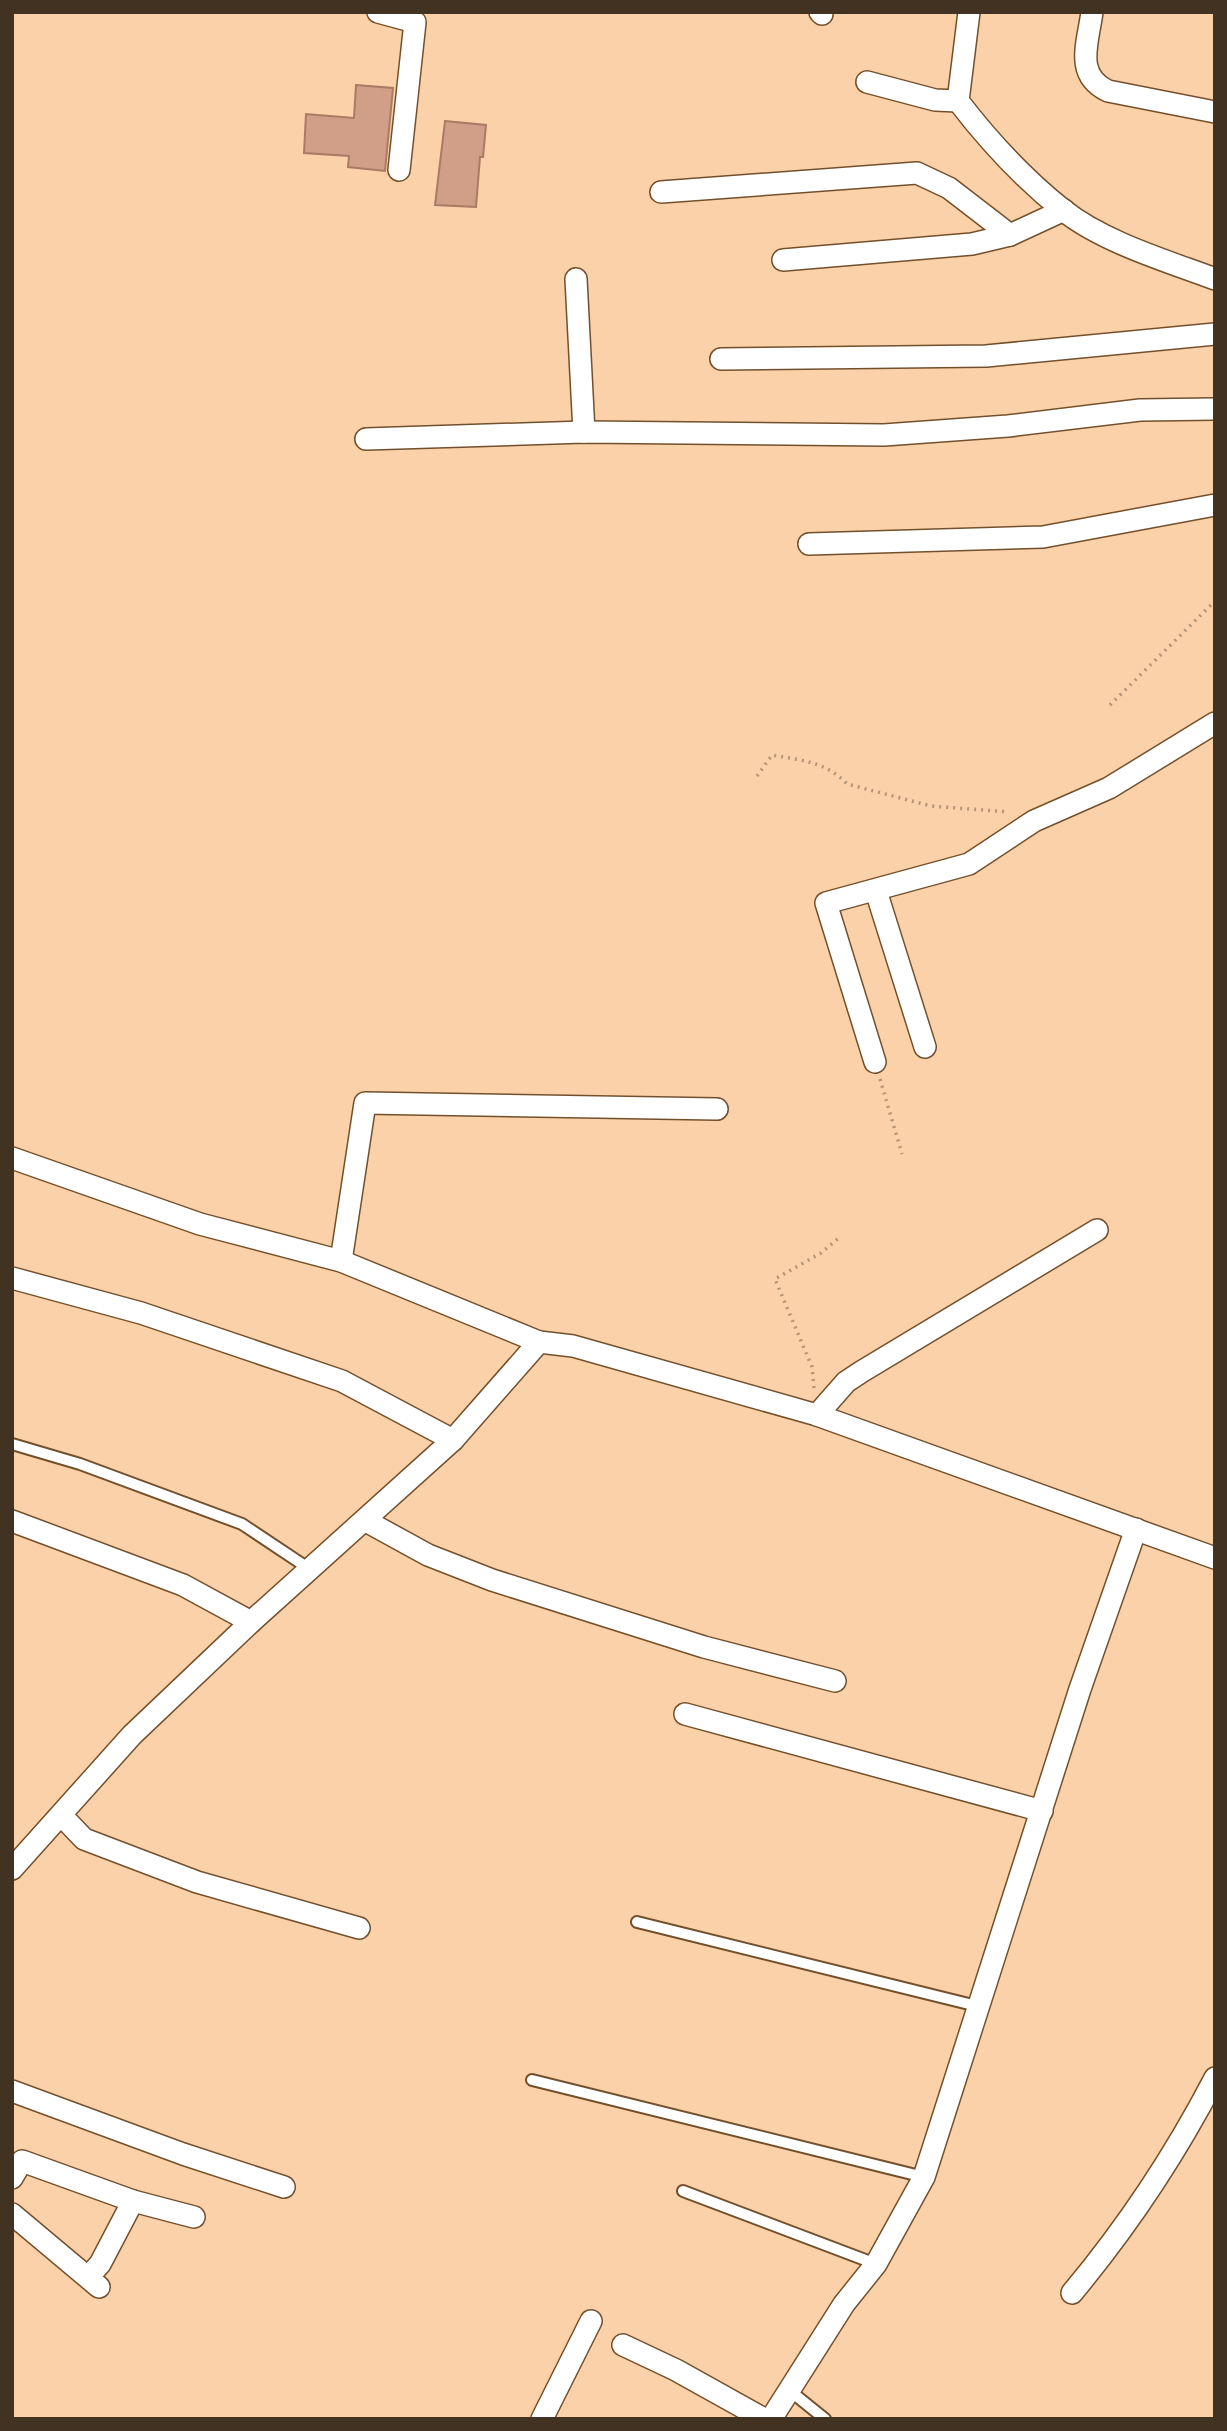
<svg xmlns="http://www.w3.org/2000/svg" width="1227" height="2431" font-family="'IBM Plex Sans',sans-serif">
<rect width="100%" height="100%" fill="#fad1a9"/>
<g fill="#d19e87" stroke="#ab7a64" stroke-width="2">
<polygon points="356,85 393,88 385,171 348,167 349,156 304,153 306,114 354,118"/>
<polygon points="445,121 486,125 483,157 480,157 476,207 435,205"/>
</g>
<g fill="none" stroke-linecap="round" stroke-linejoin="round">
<defs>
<g id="service">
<polyline points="12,1444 80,1464 242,1524 311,1570"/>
<polyline points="637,1922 977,2006"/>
<polyline points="532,2080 924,2177"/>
<polyline points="683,2191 876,2264"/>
<polyline points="789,2390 825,2419"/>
</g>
<g id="minor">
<polyline points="378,12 415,22 399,170"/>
<polyline points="820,12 822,14"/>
<path d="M 969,12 L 958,101 C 988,140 1024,179 1063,210 C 1103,242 1167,261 1215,279"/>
<path d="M 1092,12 C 1088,43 1074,75 1108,91 L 1215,112"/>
<polyline points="867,82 935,100 958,101"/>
<polyline points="661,192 917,173 949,188 1010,235"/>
<polyline points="783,260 972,244 1010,235 1064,210"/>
<polyline points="576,279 584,432"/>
<polyline points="721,359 986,356 1215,334"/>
<polyline points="366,439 584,432 884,435 1008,426 1140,410 1215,409"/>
<polyline points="809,544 1043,537 1215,505"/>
<polyline points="876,891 925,1047"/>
<polyline points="875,1062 826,903 969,864 1034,821 1109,788 1215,723"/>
<polyline points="12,1158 200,1224 341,1261 539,1342"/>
<polyline points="341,1261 365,1103 717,1109"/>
<polyline points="12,1278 141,1313 342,1381 453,1440"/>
<polyline points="817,1415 846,1382 861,1372 1097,1230"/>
<polyline points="12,1521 183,1585 251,1622"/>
<polyline points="366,1521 428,1555 492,1580 704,1647 835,1681"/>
<polyline points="685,1714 1042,1811"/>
<polyline points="62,1816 84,1839 197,1882 359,1928"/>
<polyline points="12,1869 132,1735 251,1622 453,1440 539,1342 573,1346 817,1415 1215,1558"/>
<polyline points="12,2091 183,2154 284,2187"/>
<polyline points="12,2178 22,2161 133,2201 194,2217"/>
<polyline points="12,2214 99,2287"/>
<polyline points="89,2276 100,2264 133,2201"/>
<path d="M 1072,2293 C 1127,2227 1175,2155 1215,2078"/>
<polyline points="623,2345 676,2370 764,2419"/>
<polyline points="542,2419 591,2321"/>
<polyline points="771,2419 844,2304 876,2264 924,2177 1080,1689 1136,1529"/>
</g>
</defs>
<use href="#service" stroke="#73502c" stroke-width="14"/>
<use href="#minor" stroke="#73502c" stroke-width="24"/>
<g stroke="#b59576" stroke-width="3.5" stroke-dasharray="2 5" stroke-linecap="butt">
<polyline points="1110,705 1215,601"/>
<path d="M 757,776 L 772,755 C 800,760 827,762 847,784 L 931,806 L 1009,812"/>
<polyline points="880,1079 902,1154"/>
<polyline points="814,1388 812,1367 775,1279 821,1253 840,1237"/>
</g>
<use href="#service" stroke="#fff" stroke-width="10"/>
<use href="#minor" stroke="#fff" stroke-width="21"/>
</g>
<rect width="1227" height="2431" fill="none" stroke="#423222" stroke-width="28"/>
</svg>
